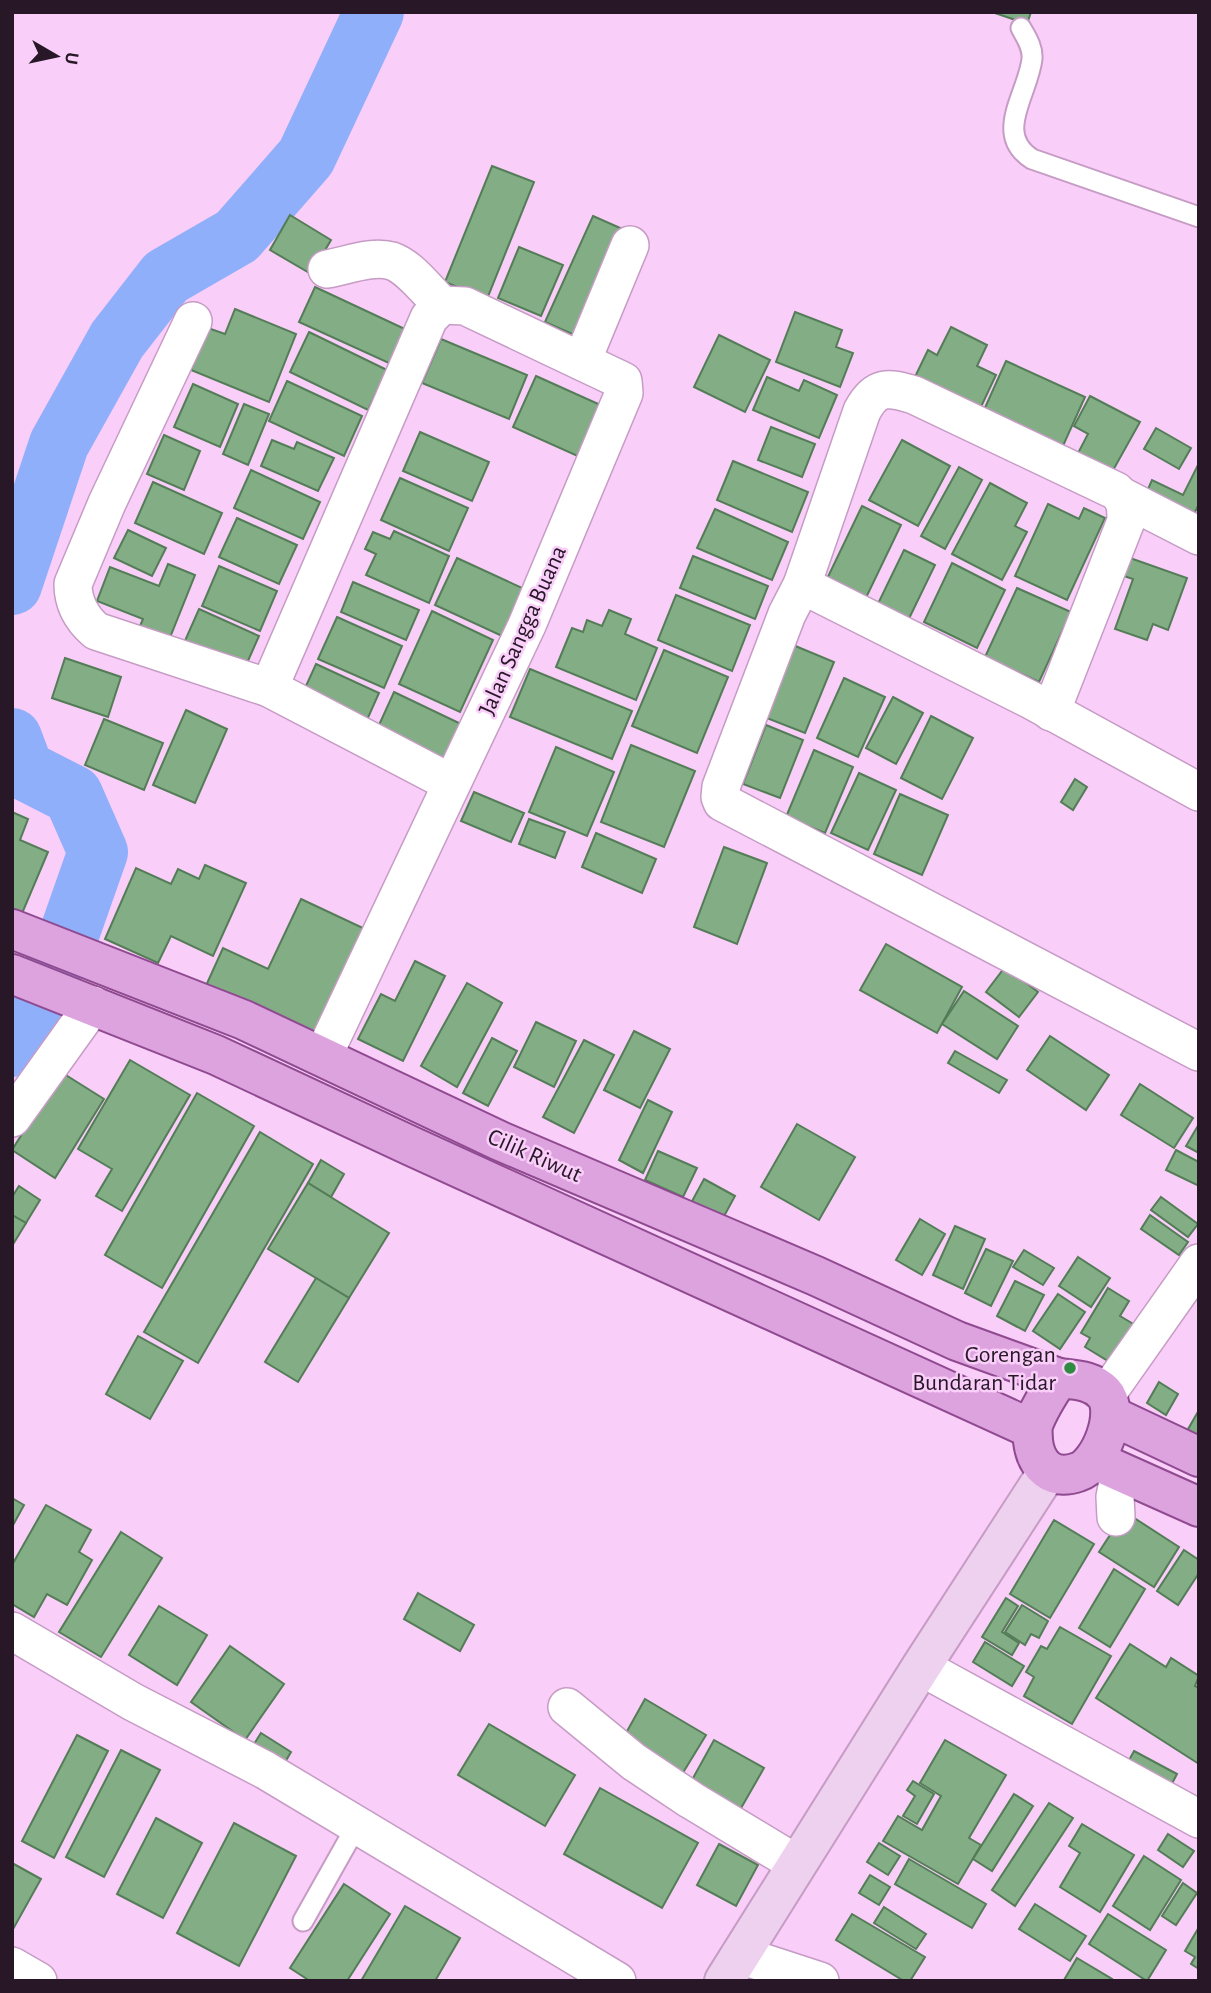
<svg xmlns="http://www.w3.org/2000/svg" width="1211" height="1993" font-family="'Alegreya Sans',sans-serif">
<rect width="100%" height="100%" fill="#f9cef9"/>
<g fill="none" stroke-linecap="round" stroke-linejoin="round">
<g stroke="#90affb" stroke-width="60">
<polyline points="12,585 59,444 117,340 166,277 237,236 306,157 374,12"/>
<polyline points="12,738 24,770 73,795 98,852 66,943 21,1034 12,1047"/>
</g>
</g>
<g fill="#82ad85" stroke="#537c57" stroke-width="2">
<polygon points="992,12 1031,12 1027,24"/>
<polygon points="492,166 534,182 487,299 445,282"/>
<polygon points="290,215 331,240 311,274 270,250"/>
<polygon points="593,216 627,231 579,337 545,322"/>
<polygon points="519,247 563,265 541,316 498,298"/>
<polygon points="315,287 407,330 391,364 299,322"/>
<polygon points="235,309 296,334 269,402 191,370 208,328 225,334"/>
<polygon points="795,312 842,330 836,347 853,353 840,387 776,362"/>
<polygon points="951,327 987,345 977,366 996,375 980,409 912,383 928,350 937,355"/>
<polygon points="309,332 387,370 368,410 290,372"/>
<polygon points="719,335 770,360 745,412 694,387"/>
<polygon points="441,339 527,375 509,419 422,383"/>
<polygon points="1006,361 1085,397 1058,457 979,421"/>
<polygon points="536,376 605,407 582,458 513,427"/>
<polygon points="767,377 799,391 804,380 837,395 819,438 753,410"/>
<polygon points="287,381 362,416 344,456 269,421"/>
<polygon points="193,384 238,404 220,447 174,427"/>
<polygon points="1090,396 1140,422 1111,474 1077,455 1088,434 1074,426"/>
<polygon points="244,404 269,414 248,465 223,454"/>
<polygon points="771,427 815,444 802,477 758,460"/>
<polygon points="1156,428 1191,448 1179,469 1144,449"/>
<polygon points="420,432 489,462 472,501 403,471"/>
<polygon points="164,435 200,451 184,490 147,474"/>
<polygon points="272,440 294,449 297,442 334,458 318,491 261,466"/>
<polygon points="902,440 950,466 918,526 869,500"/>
<polygon points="733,461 808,492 792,532 717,500"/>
<polygon points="1199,463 1199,504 1189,524 1143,500 1152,480 1183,495"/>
<polygon points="959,467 982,480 945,549 921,536"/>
<polygon points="251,470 320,502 303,539 234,508"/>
<polygon points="400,478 468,508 449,551 381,520"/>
<polygon points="153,482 222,513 204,554 135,523"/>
<polygon points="990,483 1027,503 1015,526 1027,532 1002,580 952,554"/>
<polygon points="1048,504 1079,519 1084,508 1105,518 1067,600 1015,576"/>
<polygon points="862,506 901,525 863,604 824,585"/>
<polygon points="715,509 788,542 772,580 697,548"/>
<polygon points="237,518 297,545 279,584 219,557"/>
<polygon points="128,530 166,548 152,576 114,558"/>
<polygon points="394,531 449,556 429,603 366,575 376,554 365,549 373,532 390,539"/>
<polygon points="904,550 935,565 903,631 872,616"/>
<polygon points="693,556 768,586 755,619 680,588"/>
<polygon points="457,558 533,593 511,640 435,605"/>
<polygon points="1130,558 1187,578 1168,630 1153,624 1147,640 1115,629 1133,579 1124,576"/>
<polygon points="952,563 1005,590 977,648 924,622"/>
<polygon points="168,564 195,575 167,645 137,633 143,619 97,601 110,567 159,586"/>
<polygon points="219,566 277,591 260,631 202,606"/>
<polygon points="353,582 419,610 406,640 341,612"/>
<polygon points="1017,588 1071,612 1039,682 985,657"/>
<polygon points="676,595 750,625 732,671 658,640"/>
<polygon points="199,609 259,636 240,679 180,652"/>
<polygon points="609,610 631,619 625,634 657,648 636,700 556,667 572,628 583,632 587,620 602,626"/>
<polygon points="432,611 493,640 460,712 399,684"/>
<polygon points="337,617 402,646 384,688 318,659"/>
<polygon points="793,645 834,662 805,733 764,717"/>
<polygon points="664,650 728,677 697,753 632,726"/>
<polygon points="65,658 121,677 108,717 52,698"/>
<polygon points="316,664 379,693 363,729 300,699"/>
<polygon points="530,669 632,711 612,759 510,717"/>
<polygon points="844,678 885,697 858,757 817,738"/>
<polygon points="394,692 461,724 441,767 374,736"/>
<polygon points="893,697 923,713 896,764 866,748"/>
<polygon points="186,710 227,729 195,803 153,785"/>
<polygon points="931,716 973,738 942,799 901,778"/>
<polygon points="104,719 163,743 144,790 85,765"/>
<polygon points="766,725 803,740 780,798 743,784"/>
<polygon points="631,745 695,771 664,847 601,822"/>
<polygon points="556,747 614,772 587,836 529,812"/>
<polygon points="814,750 853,767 825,833 786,817"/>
<polygon points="859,773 896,790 868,850 831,833"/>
<polygon points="1075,779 1087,787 1073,810 1061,802"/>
<polygon points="474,792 524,813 511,842 461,821"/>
<polygon points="900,794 948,815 922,875 874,854"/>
<polygon points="12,812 28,819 20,840 48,852 18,923 12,920"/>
<polygon points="529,819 565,832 555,858 519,844"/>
<polygon points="596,833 656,859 642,893 582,867"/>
<polygon points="724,847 767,863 737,944 694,927"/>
<polygon points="205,865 246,883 213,956 171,936 158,963 105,939 136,868 171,884 178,869 199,879"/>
<polygon points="301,899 365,929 313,1042 204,990 223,948 268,969"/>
<polygon points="886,944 962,987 937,1033 860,990"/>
<polygon points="415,961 445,976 403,1061 358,1039 381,994 395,1001"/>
<polygon points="1005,967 1038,992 1019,1017 986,992"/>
<polygon points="467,983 502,1003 457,1087 421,1066"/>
<polygon points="964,991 1018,1026 997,1059 942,1024"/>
<polygon points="536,1022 576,1041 554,1087 514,1067"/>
<polygon points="634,1031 670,1049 640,1108 604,1090"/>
<polygon points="1050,1036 1109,1075 1086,1110 1027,1070"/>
<polygon points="492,1038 517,1051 488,1106 463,1093"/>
<polygon points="584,1040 614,1055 574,1133 543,1117"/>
<polygon points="955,1051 1007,1080 999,1093 948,1063"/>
<polygon points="130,1060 190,1095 122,1211 96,1196 112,1169 78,1149"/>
<polygon points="61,1072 104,1099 55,1178 12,1150"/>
<polygon points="1140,1084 1193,1118 1174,1148 1121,1115"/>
<polygon points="197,1093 254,1126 162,1288 105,1255"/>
<polygon points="648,1100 672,1112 643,1173 619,1160"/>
<polygon points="797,1124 855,1157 819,1220 761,1187"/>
<polygon points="1199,1124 1199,1153 1186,1146"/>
<polygon points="260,1132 313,1164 198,1363 144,1332"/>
<polygon points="1176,1150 1199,1162 1199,1186 1166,1170"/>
<polygon points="658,1151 697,1168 683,1197 645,1180"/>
<polygon points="321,1160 344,1174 331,1197 308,1183"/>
<polygon points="704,1179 735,1196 722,1220 691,1203"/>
<polygon points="308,1183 389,1233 349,1298 268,1249"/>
<polygon points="19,1186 40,1200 26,1223 12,1215 12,1197"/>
<polygon points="1161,1197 1198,1224 1188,1237 1151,1210"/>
<polygon points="12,1215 26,1223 12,1246"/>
<polygon points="1150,1215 1188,1242 1179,1255 1141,1229"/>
<polygon points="920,1219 945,1234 922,1275 896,1260"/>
<polygon points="955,1226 985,1239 963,1289 933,1275"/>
<polygon points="986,1249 1013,1261 991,1306 965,1293"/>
<polygon points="1024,1250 1054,1268 1043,1285 1013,1267"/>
<polygon points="1078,1257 1110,1278 1091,1307 1059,1286"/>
<polygon points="316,1278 349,1298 298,1382 265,1362"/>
<polygon points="1015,1281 1044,1295 1025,1331 997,1316"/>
<polygon points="1108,1288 1129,1301 1120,1316 1135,1325 1113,1364 1085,1347 1090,1338 1081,1333"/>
<polygon points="1058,1294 1085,1312 1060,1349 1033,1331"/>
<polygon points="138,1336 183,1361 150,1419 106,1394"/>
<polygon points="1159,1382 1178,1394 1166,1415 1147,1403"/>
<polygon points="1199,1410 1199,1438 1187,1431"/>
<polygon points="12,1498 24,1505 12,1527"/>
<polygon points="46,1505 91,1530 79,1552 92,1560 67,1605 47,1594 34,1617 12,1604 12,1565"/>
<polygon points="1125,1512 1179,1547 1154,1587 1099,1552"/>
<polygon points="1054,1520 1094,1544 1050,1618 1010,1594"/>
<polygon points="121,1532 162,1558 101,1657 59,1632"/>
<polygon points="1184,1550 1199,1560 1199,1573 1178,1605 1157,1591"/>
<polygon points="1114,1569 1145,1589 1110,1647 1079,1628"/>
<polygon points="418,1593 474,1625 460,1651 404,1619"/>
<polygon points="1006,1598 1018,1606 1002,1632 1019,1643 1012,1655 982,1637"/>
<polygon points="1022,1605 1048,1621 1039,1638 1031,1634 1025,1645 1005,1632"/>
<polygon points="159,1606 207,1635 177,1685 129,1655"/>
<polygon points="1060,1627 1111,1656 1072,1724 1024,1696 1034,1677 1026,1672 1041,1646 1047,1649"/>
<polygon points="985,1642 1024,1666 1012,1686 973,1662"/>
<polygon points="1130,1644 1166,1667 1171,1658 1199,1676 1195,1686 1199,1688 1199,1764 1096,1698"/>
<polygon points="230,1646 284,1684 245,1740 191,1702"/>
<polygon points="645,1699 706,1735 681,1776 621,1742"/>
<polygon points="489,1724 575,1775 545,1826 458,1775"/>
<polygon points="261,1733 291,1752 278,1774 247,1755"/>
<polygon points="77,1735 108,1751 54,1858 22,1841"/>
<polygon points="714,1740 764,1768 736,1817 687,1789"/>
<polygon points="945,1740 1006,1775 969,1838 981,1845 958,1884 883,1841 898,1816 922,1830 941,1796 920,1783"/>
<polygon points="121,1750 160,1770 104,1877 66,1857"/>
<polygon points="1134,1751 1177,1774 1165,1797 1122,1773"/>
<polygon points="913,1781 934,1794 917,1824 903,1816 915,1796 907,1790"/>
<polygon points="600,1788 698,1843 662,1908 564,1854"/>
<polygon points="1014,1794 1033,1806 992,1871 973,1859"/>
<polygon points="1049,1803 1073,1818 1015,1906 992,1890"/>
<polygon points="156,1818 202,1843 163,1918 117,1894"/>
<polygon points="234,1823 296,1856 239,1966 177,1933"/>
<polygon points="1082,1824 1134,1855 1100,1912 1060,1887 1080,1853 1069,1846"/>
<polygon points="1168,1834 1194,1851 1183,1867 1158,1850"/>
<polygon points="879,1843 900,1856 888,1875 867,1862"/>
<polygon points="719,1844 758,1865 736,1906 697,1885"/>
<polygon points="1144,1856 1181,1880 1150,1930 1113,1906"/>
<polygon points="909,1859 986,1904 972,1928 895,1884"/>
<polygon points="12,1863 41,1879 12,1931"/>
<polygon points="870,1875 890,1887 879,1905 859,1893"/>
<polygon points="1183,1883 1197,1893 1176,1925 1162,1916"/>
<polygon points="344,1884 390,1914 347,1981 310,1981 290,1968"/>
<polygon points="1035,1904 1086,1936 1070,1961 1019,1929"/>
<polygon points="405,1906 460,1938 435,1981 361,1981"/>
<polygon points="884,1907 926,1934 916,1949 874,1923"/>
<polygon points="852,1914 925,1957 910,1981 904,1981 836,1940"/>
<polygon points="1108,1914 1166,1950 1147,1981 1089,1944"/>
<polygon points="1199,1927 1199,1969 1191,1964 1195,1957 1185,1951"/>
<polygon points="1077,1958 1112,1979 1111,1981 1064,1980"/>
</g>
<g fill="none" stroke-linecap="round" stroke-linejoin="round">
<defs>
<g id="lane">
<path d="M 1021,28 C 1026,37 1033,47 1032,59 C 1028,94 993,134 1032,159 L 1199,217"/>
<polyline points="303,1921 357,1825"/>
</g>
<g id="street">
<path d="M 327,269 C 346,266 372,255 392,261 C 411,268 427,291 442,305"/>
<path d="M 193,321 L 107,503 L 73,584 C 73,603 81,618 96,631 L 269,688 L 451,783"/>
<polyline points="582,361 630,245"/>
<polyline points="1123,497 1199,536"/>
<polyline points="802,585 1031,700 1199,792"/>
<polyline points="269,688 429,318 442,305"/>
<path d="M 1051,712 L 1126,521 C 1126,508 1126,500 1116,491 L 914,395 C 888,387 876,385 862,411 L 802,585 L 787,614 L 721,787 L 720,797 L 722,802 L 1199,1052"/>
<polyline points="323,1056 527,625 624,393 623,381 465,306 442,305"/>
<polyline points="12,1118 93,1005"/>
<polyline points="1106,1395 1199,1263"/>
<polyline points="1116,1517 1115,1497 1120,1472"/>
<polyline points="12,1631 133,1702 265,1770 617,1981"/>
<polyline points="921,1667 1199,1819"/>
<polyline points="567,1707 634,1762 691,1800 797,1864"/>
<polyline points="740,1955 820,1981"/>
<polyline points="12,1966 38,1981"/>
</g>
<polyline id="secondary" points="724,1981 921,1667 1048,1471"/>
<g id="primary">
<polyline points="12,929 244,1020 500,1141 816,1276 957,1341 1059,1378"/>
<polyline points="12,974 216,1055 411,1146 1032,1429"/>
<path d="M 1059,1378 C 1076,1380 1092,1380 1104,1393 C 1121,1411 1100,1465 1078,1472 C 1052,1481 1036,1466 1033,1441 C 1033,1436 1032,1431 1033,1425 C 1039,1408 1049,1393 1059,1378 Z"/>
<polyline points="1112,1416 1199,1457"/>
<polyline points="1094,1460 1199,1507"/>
</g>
</defs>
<use href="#lane" stroke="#c69cc5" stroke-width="23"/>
<use href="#street" stroke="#c69cc5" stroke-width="40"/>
<use href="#secondary" stroke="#c69cc5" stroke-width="42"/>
<use href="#primary" stroke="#8f4a90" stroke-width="42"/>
<use href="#lane" stroke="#fff" stroke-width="19"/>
<use href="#street" stroke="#fff" stroke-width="37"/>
<use href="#secondary" stroke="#eed1ef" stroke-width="38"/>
<use href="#primary" stroke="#dda3df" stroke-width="38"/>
</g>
<circle fill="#2d8c3f" stroke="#f9cef9" stroke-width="2.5" cx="1070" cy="1368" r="7"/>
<g text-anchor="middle" stroke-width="5" stroke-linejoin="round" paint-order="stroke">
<g font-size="24" fill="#271727" stroke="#f9cef9">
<text transform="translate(522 630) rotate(-66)" y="8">Jalan Sangga Buana</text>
<text transform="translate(535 1155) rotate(24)" y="8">Cilik Riwut</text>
</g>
<g font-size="24" fill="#271727" stroke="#f9cef9" text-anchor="end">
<text x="1056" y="1362">Gorengan<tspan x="1056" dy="28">Bundaran Tidar</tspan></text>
</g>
</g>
<rect width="1211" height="1993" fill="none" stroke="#271727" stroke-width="28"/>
<g transform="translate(56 56) rotate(99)" stroke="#f9cef9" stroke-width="5" paint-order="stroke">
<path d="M0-5L12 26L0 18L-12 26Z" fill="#271727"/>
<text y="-10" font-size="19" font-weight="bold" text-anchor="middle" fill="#271727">U</text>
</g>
</svg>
